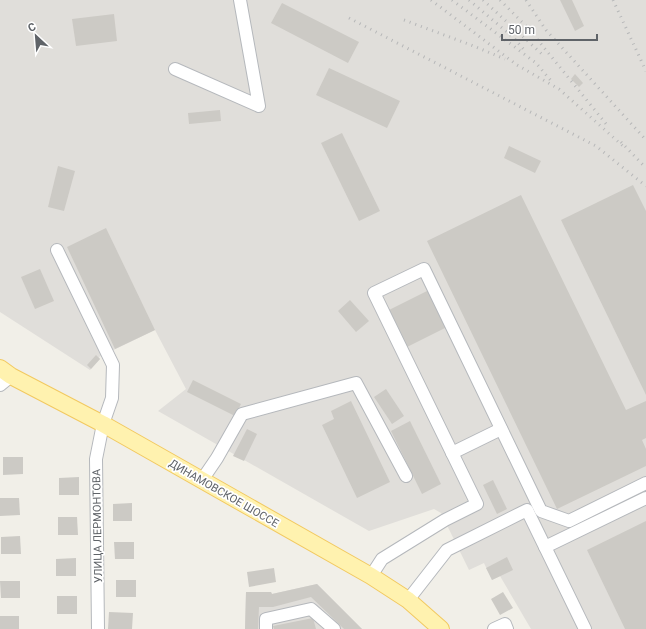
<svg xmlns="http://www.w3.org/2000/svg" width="646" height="629" font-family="Roboto,sans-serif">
<rect width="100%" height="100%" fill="#f1efe8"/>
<g fill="#e0deda">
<polygon points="0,0 646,0 646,629 531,629 500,576 492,580 484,563 469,570 441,513 434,509 369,531 158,411 186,389 155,330 99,357 100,359 90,370 0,312"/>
<polygon points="317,584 362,629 245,629 246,592 271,592 272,594"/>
</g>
<g fill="#cccac5">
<polygon points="560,0 572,0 584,26 575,31"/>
<polygon points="282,3 359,42 348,63 271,23"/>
<polygon points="114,14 117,41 76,46 72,19"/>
<polygon points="329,68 400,101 387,128 316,95"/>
<polygon points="575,74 583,83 579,87 571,79"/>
<polygon points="220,110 221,121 189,124 188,113"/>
<polygon points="342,133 380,211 359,221 321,143"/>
<polygon points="509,146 541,161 535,173 504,158"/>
<polygon points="58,166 75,171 64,211 48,207"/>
<polygon points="633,185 646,211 646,395 561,220"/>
<polygon points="521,195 626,410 646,401 646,438 642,440 646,449 646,466 557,509 427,241"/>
<polygon points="106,228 155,330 115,349 67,247"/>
<polygon points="40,269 54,301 35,309 21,277"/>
<polygon points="431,289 449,326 403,349 385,312"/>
<polygon points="350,300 369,321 356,332 338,311"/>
<polygon points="96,355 100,359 91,369 87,365"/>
<polygon points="193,380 241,404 235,416 187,392"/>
<polygon points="386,389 404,416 392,424 374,397"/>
<polygon points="351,401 390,482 357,498 322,425 334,419 331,411"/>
<polygon points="410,421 441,484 422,494 391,431"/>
<polygon points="247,429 257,434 244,461 233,456"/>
<polygon points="3,457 23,457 23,474 3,475"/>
<polygon points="79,477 79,495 59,495 59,478"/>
<polygon points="493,480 507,509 497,514 483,485"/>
<polygon points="0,498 19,498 20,515 0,516"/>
<polygon points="132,503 132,521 113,521 113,504"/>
<polygon points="58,517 77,517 78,535 58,535"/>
<polygon points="646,521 646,629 625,629 587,550"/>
<polygon points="20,536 21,554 1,554 1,537"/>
<polygon points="114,542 134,542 134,559 115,559"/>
<polygon points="507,557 513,570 492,580 486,568"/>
<polygon points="76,558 76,576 56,576 56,559"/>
<polygon points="274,568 276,582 249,587 247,572"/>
<rect x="116" y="580" width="20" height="17"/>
<polygon points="0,581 20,581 20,598 1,598"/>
<polygon points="317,584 362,629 344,629 311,597 273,607 259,607 258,629 245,629 246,592 271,592 272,594"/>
<polygon points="503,592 513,608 500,615 491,599"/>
<rect x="57" y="596" width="20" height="18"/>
<polygon points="109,612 133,613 132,629 108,629"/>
<rect x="0" y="616" width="19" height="13"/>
<polygon points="313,618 316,629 274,629 273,626"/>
</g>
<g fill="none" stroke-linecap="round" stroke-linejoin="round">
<defs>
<g id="minor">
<polyline points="175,69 259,106 240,0"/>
<polyline points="57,250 113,365 112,398 103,424 96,459 98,629"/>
<polyline points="0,385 11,376"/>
<polyline points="452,453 501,429"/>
<polyline points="202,480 217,458 242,414 356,383 406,476"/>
<polyline points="545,547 646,498"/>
<polyline points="371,576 382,559 445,520 477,504 374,293 424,269 541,511 569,521 646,483"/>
<polyline points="408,600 447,550 527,510 585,629"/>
<polyline points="266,629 266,619 311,609 334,629"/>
<polyline points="494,629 505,624 507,629"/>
</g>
<polyline id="major" points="0,368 11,376 103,424 371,576 408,600 441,629"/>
</defs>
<use href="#minor" stroke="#b5b8bc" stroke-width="14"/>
<use href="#major" stroke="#f2c960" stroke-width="18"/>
<use href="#minor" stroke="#fff" stroke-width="12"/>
<use href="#major" stroke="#fff2af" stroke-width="16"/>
<g stroke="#b6b7b8" stroke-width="3" stroke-dasharray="1 5" stroke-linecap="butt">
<polyline points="431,0 517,65 559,89 623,146"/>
<polyline points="452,0 536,63 552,82"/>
<polyline points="469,0 514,38 525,51"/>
<polyline points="483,0 544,56"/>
<polyline points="500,0 528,28 607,125"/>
<polyline points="526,0 546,30 646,140"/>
<polyline points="613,0 646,71"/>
<polyline points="349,18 596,146 646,186"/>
<polyline points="404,20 471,45 505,59"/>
<polyline points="621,142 646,168"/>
</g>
</g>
<g text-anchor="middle" stroke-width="3.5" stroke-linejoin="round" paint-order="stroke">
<g font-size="11" fill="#5f6368" stroke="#fff">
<text transform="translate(224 493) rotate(30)" y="4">ДИНАМОВСКОЕ ШОССЕ</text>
<text transform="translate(97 526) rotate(-91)" y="4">УЛИЦА ЛЕРМОНТОВА</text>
</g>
</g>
<g transform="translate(36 36) rotate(334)" stroke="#ffffff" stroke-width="3" paint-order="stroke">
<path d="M0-3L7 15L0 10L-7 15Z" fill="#5f6368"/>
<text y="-6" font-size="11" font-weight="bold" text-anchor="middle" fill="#5f6368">С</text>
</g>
<path d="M502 34v6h95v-6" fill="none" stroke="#5f6368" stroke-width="2"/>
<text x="508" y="34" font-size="12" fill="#5f6368" stroke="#ffffff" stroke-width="3" paint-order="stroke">50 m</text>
</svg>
